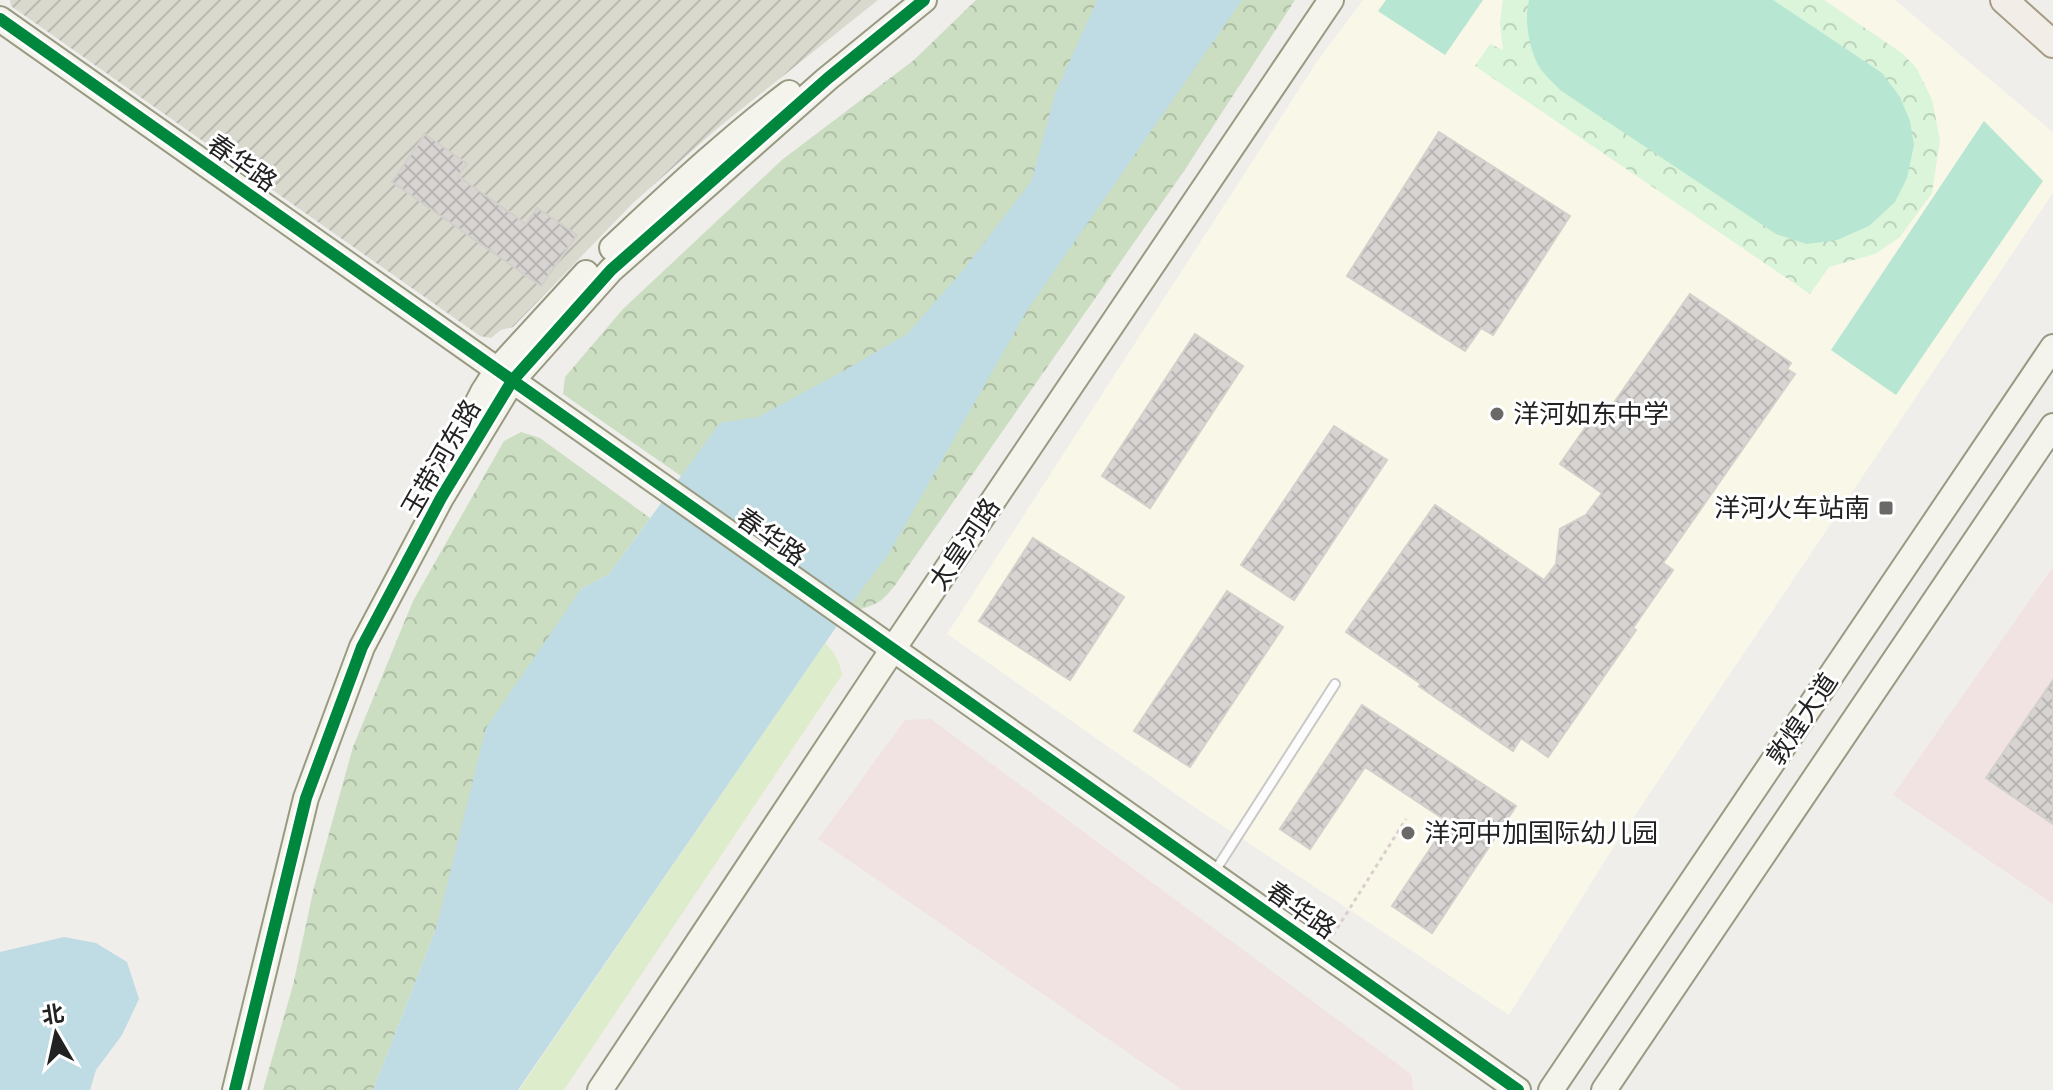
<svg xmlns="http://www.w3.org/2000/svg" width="2053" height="1090" font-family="Cabin,'Noto Sans SC',sans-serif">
<defs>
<pattern id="construction-furrows" width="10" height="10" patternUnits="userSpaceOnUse" patternTransform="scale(2)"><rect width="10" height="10" fill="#d9d9cd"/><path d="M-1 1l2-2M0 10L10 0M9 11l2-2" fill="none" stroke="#babab0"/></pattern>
<pattern id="forest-crowns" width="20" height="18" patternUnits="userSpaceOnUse" patternTransform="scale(2)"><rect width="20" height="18" fill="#cbdec1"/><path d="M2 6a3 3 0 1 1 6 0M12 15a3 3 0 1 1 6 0" fill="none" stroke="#aebea6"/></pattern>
<pattern id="park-crowns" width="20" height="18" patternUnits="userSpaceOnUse" patternTransform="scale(2)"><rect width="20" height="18" fill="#daf5da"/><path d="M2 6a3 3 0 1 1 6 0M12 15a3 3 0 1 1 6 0" fill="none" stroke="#bbd2bb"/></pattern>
<pattern id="building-cross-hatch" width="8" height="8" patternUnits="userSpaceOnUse" patternTransform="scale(2)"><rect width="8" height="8" fill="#d7d4d2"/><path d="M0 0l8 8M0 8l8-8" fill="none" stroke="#b8b6b4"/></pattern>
</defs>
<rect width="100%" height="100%" fill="#f0eeeb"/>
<g fill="#f1e3e1">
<polygon points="2053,567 2053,904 1893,795"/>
<polygon points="931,719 1411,1074 1414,1090 1182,1090 818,839 905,720"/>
</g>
<polygon fill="#f8f7e8" points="1363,0 1895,0 2053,132 2053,193 1611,851 1509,1015 1206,815 947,634 1318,60"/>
<polygon fill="url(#construction-furrows)" points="10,0 878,0 719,127 633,203 513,327 501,330 491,338 480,336 11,6"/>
<path fill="#ddeccb" d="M 825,643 C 835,653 840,662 842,675 L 564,1090 L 519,1090 Z"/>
<g fill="url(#forest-crowns)">
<path d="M 976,0 L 1295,0 L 1184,171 L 898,581 C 884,600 880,604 857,610 L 681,476 L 563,394 L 565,377 L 623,309 L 783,159 L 914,60 Z"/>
<polygon points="521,432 540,438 650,518 609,574 581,589 436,929 373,1090 263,1090 293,985 314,887 353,747 413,601 504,441"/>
</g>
<polygon fill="url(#park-crowns)" points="1503,0 1824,0 1903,54 1917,69 1932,100 1940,140 1932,193 1900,237 1875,254 1829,267 1810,294 1475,66 1490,44 1503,50 1500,23"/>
<g fill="#b7e6d2">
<polygon points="1386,0 1483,0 1445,55 1378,11"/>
<path d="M 1529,0 L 1773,0 L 1882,73 L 1900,97 L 1910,121 L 1914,145 L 1907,178 L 1895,202 L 1869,226 L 1837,240 L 1807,244 L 1776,234 L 1560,90 C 1553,82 1543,74 1538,65 C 1529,47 1524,20 1529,0 Z"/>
<polygon points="1984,121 2043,181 1896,395 1831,350"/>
</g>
<g fill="#bfdbe3">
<polygon points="1097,0 1242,0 1028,309 888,555 865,585 518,1090 373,1090 436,929 486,728 581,589 609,574 720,423 758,417 838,374 907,334 964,269 1032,180 1055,94"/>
<polygon points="64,937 96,943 127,962 139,999 122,1035 96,1070 90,1090 0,1090 0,952"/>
</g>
<g fill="url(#building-cross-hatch)" stroke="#d3d0cc" stroke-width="2">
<polygon points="1439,132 1570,216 1493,335 1481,328 1465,351 1347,276"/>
<polygon points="425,134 467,164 458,176 526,224 537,208 577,235 541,286 392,182"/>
<polygon points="1690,294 1791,363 1787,369 1795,374 1663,563 1673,570 1633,628 1636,630 1548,757 1521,738 1513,751 1419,686 1421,684 1346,632 1435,505 1544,580 1556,564 1560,529 1586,515 1602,493 1560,464 1590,421 1597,427"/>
<polygon points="1195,334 1243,366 1150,508 1102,476"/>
<polygon points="1334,426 1387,460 1294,600 1241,565"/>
<polygon points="1033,538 1124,597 1070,680 979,621"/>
<polygon points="1227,591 1283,627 1190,767 1134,731"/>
<polygon points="2053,680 2053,824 1986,778"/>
<polygon points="1362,705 1516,806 1432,933 1392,906 1448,822 1365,767 1310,849 1280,829"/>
</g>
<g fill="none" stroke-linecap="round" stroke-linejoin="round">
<defs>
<polyline id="lane" points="1215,871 1335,684"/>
<g id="secondary">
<path d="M 0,19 C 506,376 1012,733 1518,1090"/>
<path d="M 612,248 C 670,194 727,140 789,93"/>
<polyline points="455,447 483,392 497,370 586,273"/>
<polyline points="235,1090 306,798 362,647 441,498 512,381 611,270 827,79 924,0"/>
<polyline points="600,1090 893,649 1331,0"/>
<polyline points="1551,1090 2053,347"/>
<polyline points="1604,1090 2053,426"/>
</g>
<polyline id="primary" points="2004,0 2053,44"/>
</defs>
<use href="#lane" stroke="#c9c8c7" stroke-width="12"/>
<use href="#secondary" stroke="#999a82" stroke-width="28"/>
<use href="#primary" stroke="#a79c86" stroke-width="30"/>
<polyline stroke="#dccecd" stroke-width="3" stroke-dasharray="4 4" stroke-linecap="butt" points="1333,935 1406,819"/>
<use href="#lane" stroke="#fdfcfc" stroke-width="8"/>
<use href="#secondary" stroke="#f4f4ed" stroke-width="24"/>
<use href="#primary" stroke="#f3ede7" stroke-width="26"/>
<defs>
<g id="cycleway">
<path d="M 0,19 C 506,376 1012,733 1518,1090"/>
<polyline points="235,1090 306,798 362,647 441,498 512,381 611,270 827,79 924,0"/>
</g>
</defs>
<use href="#cycleway" stroke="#fff" stroke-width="17"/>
<use href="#cycleway" stroke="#00873e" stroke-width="12"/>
</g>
<g fill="#6a6968" stroke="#fff" stroke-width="3">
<circle cx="1497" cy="414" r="8"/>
<rect x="1878" y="500" width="16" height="16" rx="4"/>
<circle cx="1408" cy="833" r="8"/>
</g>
<g text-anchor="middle" stroke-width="6" stroke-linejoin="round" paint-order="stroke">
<g font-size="26" fill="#222" stroke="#fff">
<text transform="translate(242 163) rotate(35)" y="9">春华路</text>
<text transform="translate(441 458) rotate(-60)" y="9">玉带河东路</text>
<text transform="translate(771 537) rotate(35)" y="9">春华路</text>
<text transform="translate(964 544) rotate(-56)" y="9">太皇河路</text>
<text transform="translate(1802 719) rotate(-56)" y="9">敦煌大道</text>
<text transform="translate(1301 910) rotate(35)" y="9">春华路</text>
</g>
<g font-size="26" fill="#222" stroke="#fff" text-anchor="start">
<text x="1513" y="423">洋河如东中学</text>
<text x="1870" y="517" text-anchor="end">洋河火车站南</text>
<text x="1424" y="842">洋河中加国际幼儿园</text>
</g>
</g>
<g transform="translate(56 1034) rotate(351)" stroke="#ffffff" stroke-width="6" paint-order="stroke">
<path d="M0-6L14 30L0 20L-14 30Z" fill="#222222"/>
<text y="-12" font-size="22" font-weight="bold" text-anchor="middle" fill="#222222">北</text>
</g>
</svg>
